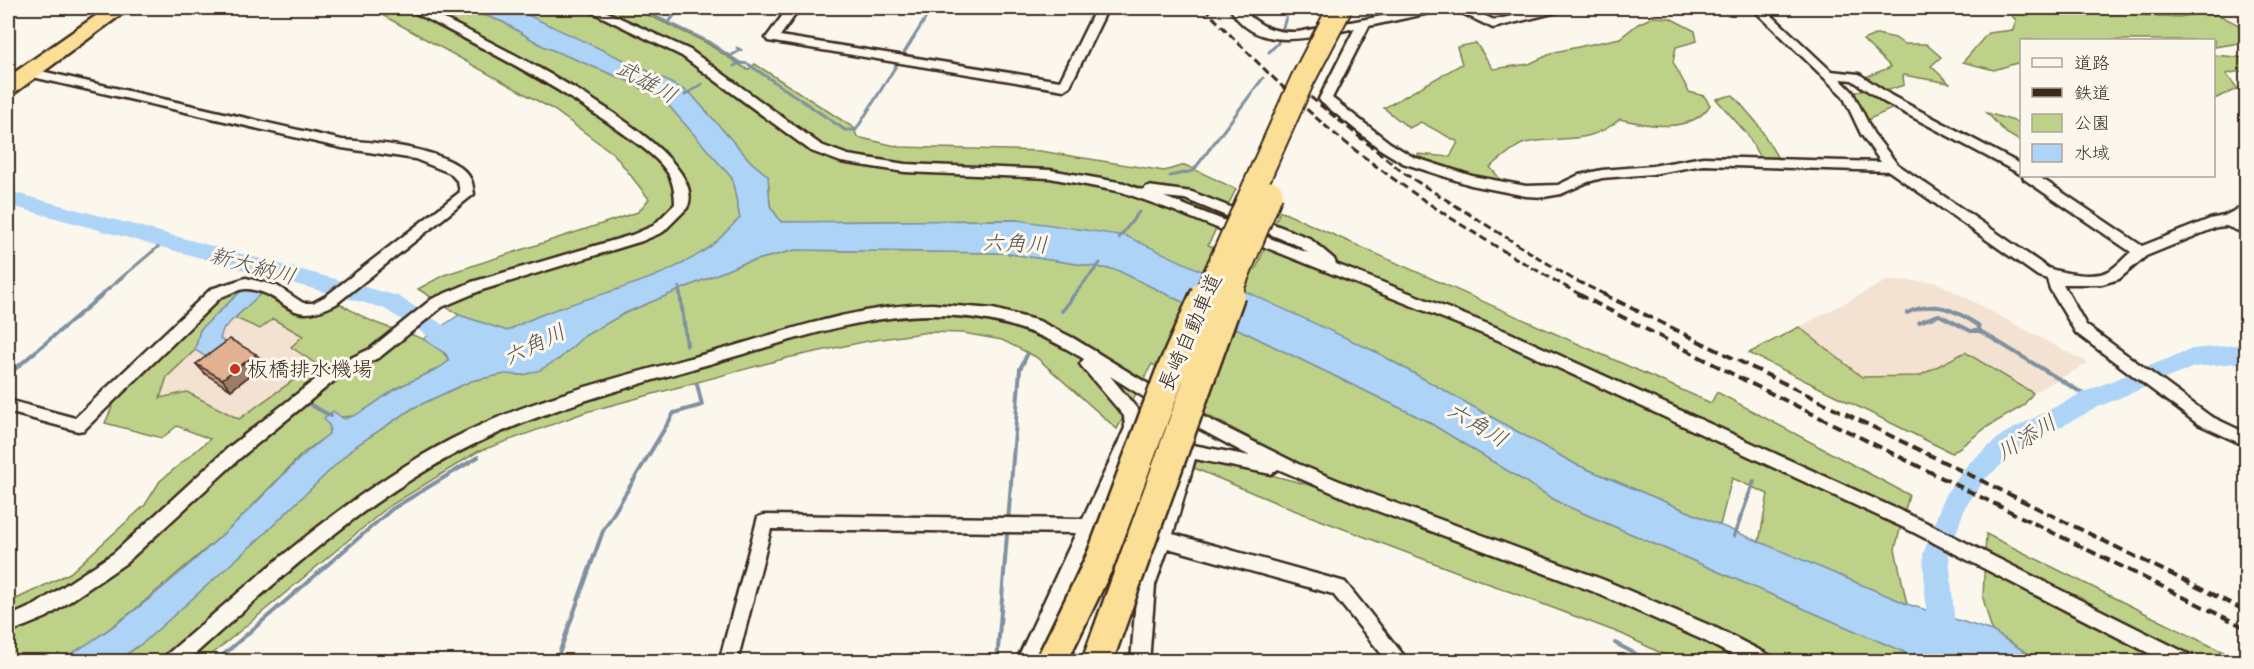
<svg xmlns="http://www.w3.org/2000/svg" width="2254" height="669" font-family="Pangolin,'Klee One',sans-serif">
<rect width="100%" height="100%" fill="#fbf7ec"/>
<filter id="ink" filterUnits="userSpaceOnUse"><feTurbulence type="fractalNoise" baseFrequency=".0167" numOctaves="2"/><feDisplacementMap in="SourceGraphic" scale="12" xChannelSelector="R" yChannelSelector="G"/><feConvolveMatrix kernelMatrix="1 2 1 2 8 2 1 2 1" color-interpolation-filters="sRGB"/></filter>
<g filter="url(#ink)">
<g fill="#f3e2d1">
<polygon points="1888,280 1936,282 2088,363 2033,393 1965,352 1919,376 1861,377 1799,327"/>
<polygon points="235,318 260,329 273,319 303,336 291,347 317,364 239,419 187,392 159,398 167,377 195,350 211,360 230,346 220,339 223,329"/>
</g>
<g fill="#bdd288" stroke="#7c7e53" stroke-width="1.5">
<path d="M 344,8 L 465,8 L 503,22 L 543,46 L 628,81 L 664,100 L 732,178 L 740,218 C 730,228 719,241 707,249 C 646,291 570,296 507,331 L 459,315 L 418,289 L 444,275 L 638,212 L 649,199 L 614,154 L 554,110 L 375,11 Z"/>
<polygon points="509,8 633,8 705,42 748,70 755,64 854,128 857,137 900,147 1040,151 1164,171 1185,165 1236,189 1208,245 1256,269 1280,211 1711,403 1717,392 1909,495 1895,549 1907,604 1759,542 1768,494 1732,478 1720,525 1575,464 1374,351 1017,220 781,222 770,206 768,176 751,162 691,94 654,74"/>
<polygon points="2004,8 2114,8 2138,15 2179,17 2200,13 2219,15 2237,24 2246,35 2246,42 2214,47 2214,40 2022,40 2021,64 2017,63 1994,70 1963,62 1988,33 2013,30 2016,20"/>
<path d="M 1653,17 L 1670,18 L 1695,31 L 1697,41 L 1676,47 L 1673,62 L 1689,92 L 1704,96 L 1710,105 C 1692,134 1648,126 1620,119 C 1588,146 1563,135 1525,143 C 1514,146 1500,160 1490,167 L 1501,180 L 1467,177 L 1416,160 L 1418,154 L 1450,157 L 1458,142 L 1421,122 L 1409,128 L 1384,108 L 1462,64 L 1457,47 L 1476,43 L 1493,69 L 1529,64 L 1555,52 L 1620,38 L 1638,24 Z"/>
<polygon points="1877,34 1895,38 1904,44 1926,44 1941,57 1931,66 1949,83 1903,75 1904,85 1876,94 1896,107 1865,121 1853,93 1873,86 1863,78 1891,67 1863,40"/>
<polygon points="2214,55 2246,58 2246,70 2226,74 2238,89 2214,99"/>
<polygon points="1733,95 1757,123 1779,160 1760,158 1747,134 1716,99"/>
<polygon points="1987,113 2021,123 2021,142 2006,133"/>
<polygon points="795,250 1004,253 1117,270 1427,421 1560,503 1904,652 1918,661 1677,661 1622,634 1291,509 1194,468 1197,456 1321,488 1323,476 1201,412 1208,396 1152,364 1117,429 1036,357 1002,340 963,333 929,332 868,341 787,358 586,412 477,452 388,507 204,661 116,662 144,642 262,536 354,447 413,408 471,381 505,374 524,375 559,359 584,336 625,313 741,264"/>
<path d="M 242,290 L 200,330 L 195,350 L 167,377 L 160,398 L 187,392 L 239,419 L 316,364 L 291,347 L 303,336 L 273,319 L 260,329 L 235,318 L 262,292 C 297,317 298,322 338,303 C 350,309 363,318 376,323 C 398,332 438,337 449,361 L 441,367 L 397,388 L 356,416 L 325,418 L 330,427 L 329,434 L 302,454 L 234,525 L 133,611 L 87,645 L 57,661 L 8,661 L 8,603 L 70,573 L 145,505 L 160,481 L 210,439 L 177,426 L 162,438 L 105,423 L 118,394 L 220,295 Z"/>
<polygon points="1799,327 1862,377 1919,376 1965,352 2033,393 2023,406 1987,427 1952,453 1749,353"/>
<polygon points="1986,534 2241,661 2040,661 1992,631 1983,598"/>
</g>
<g fill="#add4f7" stroke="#7f90a0" stroke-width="1.5">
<path d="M 465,8 L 509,8 L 521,12 L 654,74 L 691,94 L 751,162 L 768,176 L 770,206 L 781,222 L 1017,220 L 1126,236 L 1374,351 L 1575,464 L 1907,604 L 1992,631 L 2040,661 L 1918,661 L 1904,652 L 1560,503 L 1427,421 L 1117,270 L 1004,253 L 795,250 L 741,264 L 625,313 L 584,336 L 559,359 L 540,370 L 524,375 L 505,374 L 471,381 L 413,408 L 354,447 L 262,536 L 144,642 L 116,661 L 57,662 C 121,627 179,575 233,525 C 266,495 293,461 329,434 L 330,427 L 324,418 L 333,411 L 344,419 C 365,414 379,398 398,388 C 414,378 434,374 449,361 L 446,354 L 423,339 L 459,315 L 507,331 C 570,296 646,291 707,249 C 719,241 729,228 740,218 L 732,178 L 664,100 L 628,81 L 543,46 L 503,22 Z"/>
<polygon points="255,278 272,283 223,329 220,339 231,346 211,360 195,350 200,330"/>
</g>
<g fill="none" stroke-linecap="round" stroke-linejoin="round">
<g stroke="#7f90a0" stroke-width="3">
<polyline points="638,8 707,41 740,63 734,66"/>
<polyline points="669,22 680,8"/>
<polyline points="1269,52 1278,43 1289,8"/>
<polyline points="730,56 741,50 737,48"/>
<polyline points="740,63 748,64 845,130 856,130 932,8"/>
<polyline points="685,95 702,84"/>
<polyline points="1170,176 1193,171 1263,78"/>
<polyline points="1119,238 1139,212"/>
<polyline points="262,282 275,271"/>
<polyline points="679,287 680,295"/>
<polyline points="101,295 165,241"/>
<polyline points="1074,295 1100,263"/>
</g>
<g stroke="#7f90a0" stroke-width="4">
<polyline points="680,294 687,345"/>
<polyline points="1062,311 1075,294"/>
<path d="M 1907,313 C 1936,300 1953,309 1978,325 L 1980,331 L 2092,399"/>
<polyline points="1919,322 1939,315 1971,331 1980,331"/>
<polyline points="8,375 103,294"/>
<polyline points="311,405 331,416"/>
<polyline points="1734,536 1754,481"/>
<polyline points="1615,643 1651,662"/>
<polyline points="215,662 392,509 478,457"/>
<polyline points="556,662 603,531 674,413 702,405 697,384"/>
<polyline points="997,662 1020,369 1027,355"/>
</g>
<g fill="#add4f7" fill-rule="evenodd">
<polygon points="8,191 398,296 470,342 473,348 470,354 462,357 383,308 8,205"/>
<polygon points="2246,344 2246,362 2194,367 2100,406 2021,448 1986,478 1965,507 1949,554 1956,640 1952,649 1942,653 1932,649 1928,640 1923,554 1945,495 1968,464 2003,434 2084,392 2192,349"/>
</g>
<defs>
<g id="street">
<path d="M 409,8 L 422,8 C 466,30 718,147 687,208 L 663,232 L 642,241 L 482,290 L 442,307 L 380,357 L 340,376 L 240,458 L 126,563 L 47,617 L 8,633 L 8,617 L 35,605 L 114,553 L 228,448 L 330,368 L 370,349 L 432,299 L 472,282 L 632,235 L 653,226 L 675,204 C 675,193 673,182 668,173 C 656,155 636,143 620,131 C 554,83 482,48 410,10 Z"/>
<path d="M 584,8 L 598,8 L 690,50 L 821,145 L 848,155 L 905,164 L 1050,170 L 1124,183 L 1142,190 L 1148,186 L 1192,192 L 1309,238 L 1334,259 L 1336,264 L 1508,332 L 1923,521 L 2192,656 L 2194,662 L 2166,662 L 1911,531 L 1498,340 L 1172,210 L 1122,192 L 1050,178 L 905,172 L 841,162 L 811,151 L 682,56 ZM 1164,197 L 1185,199 L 1299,246 L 1308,253 Z"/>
<polygon points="788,8 800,8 780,36 1060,81 1096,8 1108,8 1070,86 1064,90 768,41 766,38"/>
<path d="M 1230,8 L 1241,8 C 1259,26 1272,33 1298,32 L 1424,8 L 1468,8 L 1494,20 L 1548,8 L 1566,8 L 1565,10 L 1493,28 L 1462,13 L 1439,11 L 1369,26 L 1332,98 L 1390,143 L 1413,157 L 1472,176 L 1526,186 L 1558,185 L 1579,175 L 1602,170 L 1652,166 L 1703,157 L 1881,162 L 1861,134 L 1843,96 L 1752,8 L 1764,8 L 1831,71 L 1859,74 L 1892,96 L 2022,165 L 2022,175 L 1884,102 L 1852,80 L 1840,79 L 1852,91 L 1873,133 L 1897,164 L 2048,268 C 2062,273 2095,279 2109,271 C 2117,266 2124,258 2131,252 L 2024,179 L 2023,176 L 2038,176 L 2142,246 L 2210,219 L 2224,216 L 2246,205 L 2246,216 L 2239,220 L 2246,224 L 2246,234 L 2226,226 L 2217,227 L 2146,256 L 2119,279 L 2102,284 L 2063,284 L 2086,325 L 2210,416 L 2246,433 L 2246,446 L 2198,424 L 2076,333 L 2050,289 L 2047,279 L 2038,276 L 1889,171 L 1703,165 L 1652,174 L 1602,178 L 1588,182 L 1561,194 L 1544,197 L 1526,196 L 1471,185 L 1403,163 L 1380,149 L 1321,102 L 1319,99 L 1355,28 C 1313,37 1256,55 1230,8 Z"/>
<path d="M 28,68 L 342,140 C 372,142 457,148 471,180 C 473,184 473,190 474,194 L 336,304 C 286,329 290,294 248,289 C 240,288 229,294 221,297 L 84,430 L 78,431 L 8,412 L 8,400 L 75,418 L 211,289 L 246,278 L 277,286 L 303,303 L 313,303 L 326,296 L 460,192 L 458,182 L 450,173 L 415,159 L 342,148 L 24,75 L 24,69 Z"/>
<path d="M 932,304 L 993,309 L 1039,321 L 1073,338 L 1194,412 L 1298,464 L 1376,496 L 1604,580 L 1716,628 L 1771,656 L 1773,662 L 1745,662 L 1703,640 L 1592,591 L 1364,506 L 1278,469 L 1271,474 L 1195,459 L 1173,534 L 1345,582 L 1409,662 L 1388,662 L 1333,594 L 1168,548 L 1155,585 L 1149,662 L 1131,662 L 1137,585 L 1154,539 L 1180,454 L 1141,428 L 1035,662 L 1016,662 L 1076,533 L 771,529 L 737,662 L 719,662 L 758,517 L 764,515 L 1083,519 L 1125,428 L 1124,416 L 1083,368 L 1080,364 L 1084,359 C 1037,329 989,315 932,315 C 863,315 793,340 726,359 C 625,389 522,413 430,468 C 341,520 264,593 186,662 L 163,662 L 165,656 C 255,579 344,496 450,440 C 534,396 629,375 720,350 C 789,330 860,305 932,304 ZM 1110,376 L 1163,409 L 1250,456 L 1193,445 L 1138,410 Z"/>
</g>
<polygon id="highway" points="107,8 130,8 16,92 8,94 8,77"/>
</defs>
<use href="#street" stroke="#3b2a1e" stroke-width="5"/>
<use href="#highway" stroke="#3b2a1e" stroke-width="5"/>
<use href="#street" fill="#fbf7ec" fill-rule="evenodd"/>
<use href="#highway" fill="#fbdf96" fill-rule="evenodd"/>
<g stroke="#3b2a1e" stroke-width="3" stroke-dasharray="8 4" stroke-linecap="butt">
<path d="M 1204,8 C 1245,50 1285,91 1329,129 C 1406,193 1493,247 1581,295"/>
<polyline points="1292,82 1405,174 1571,278 1606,295"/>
</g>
<g stroke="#3b2a1e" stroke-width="4" stroke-dasharray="10 5" stroke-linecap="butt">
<polyline points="1578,294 1750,383 2246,628"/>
<polyline points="1603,294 2246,611"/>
</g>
<defs>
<g id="highway-bridge-far1">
<polyline points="1206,295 1302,81 1340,8"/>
<polyline points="1229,295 1271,193"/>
</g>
<g id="highway-bridge">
<polyline points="1051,662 1100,561 1169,377 1206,294"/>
<polyline points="1097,662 1230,294"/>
</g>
</defs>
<use href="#highway-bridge-far1" stroke="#3b2a1e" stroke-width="27" stroke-linecap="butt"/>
<use href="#highway-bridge" stroke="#3b2a1e" stroke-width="34" stroke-linecap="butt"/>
<use href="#highway-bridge-far1" stroke="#fbdf96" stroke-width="23"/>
<use href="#highway-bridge" stroke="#fbdf96" stroke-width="29"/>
</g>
<polygon fill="#c2987e" stroke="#3b2a1e" stroke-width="1.5" points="196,364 265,364 231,390 205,374"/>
<polygon fill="#9e7c66" stroke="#3b2a1e" stroke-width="1.5" points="256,354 265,364 231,390 222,379"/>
<polygon fill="#e1b192" stroke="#3b2a1e" stroke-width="1.5" points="230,339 256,354 222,379 196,364"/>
</g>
<circle fill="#c8321e" stroke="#fbf7ec" stroke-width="2" cx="235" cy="369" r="6"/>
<g text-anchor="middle" stroke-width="6" stroke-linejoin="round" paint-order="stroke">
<g font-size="21" fill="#3b2a1e" stroke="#fbf7ec">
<text transform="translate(1190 332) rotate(-66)" y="7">長崎自動車道</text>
</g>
<g font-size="21" fill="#3b2a1e" stroke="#fbf7ec" text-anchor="start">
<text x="247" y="376">板橋排水機場</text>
</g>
<g font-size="22" font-style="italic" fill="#585454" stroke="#fbf7ec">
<text transform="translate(647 81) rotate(29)" y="8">武雄川</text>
<text transform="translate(1015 243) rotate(2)" y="8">六角川</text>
<text transform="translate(253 265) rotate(15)" y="8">新大納川</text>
<text transform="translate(534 344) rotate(-26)" y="8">六角川</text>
<text transform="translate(1478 424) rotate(31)" y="8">六角川</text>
<text transform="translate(2026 437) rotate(-32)" y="8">川添川</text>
</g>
</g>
<rect width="2254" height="669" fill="none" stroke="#fbf7ec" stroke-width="30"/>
<rect x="15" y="15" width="2224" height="639" fill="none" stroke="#3b2a1e" stroke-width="2" filter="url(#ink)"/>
<rect x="2020" y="39" width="195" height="138" fill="#fbf7ec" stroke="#aea59a" stroke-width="1.5"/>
<rect x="2032" y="58" width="30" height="9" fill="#fbf7ec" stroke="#aea59a" stroke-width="1.5"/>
<text x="2074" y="69" font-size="18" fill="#3b2a1e">道路</text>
<rect x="2032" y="88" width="30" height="9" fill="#3b2a1e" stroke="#aea59a" stroke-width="1.5"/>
<text x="2074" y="99" font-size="18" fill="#3b2a1e">鉄道</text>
<rect x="2032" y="114" width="30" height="18" fill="#bdd288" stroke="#aea59a" stroke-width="1.5"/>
<text x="2074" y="129" font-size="18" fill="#3b2a1e">公園</text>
<rect x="2032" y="144" width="30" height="18" fill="#add4f7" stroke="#aea59a" stroke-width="1.5"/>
<text x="2074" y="159" font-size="18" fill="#3b2a1e">水域</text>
</svg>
